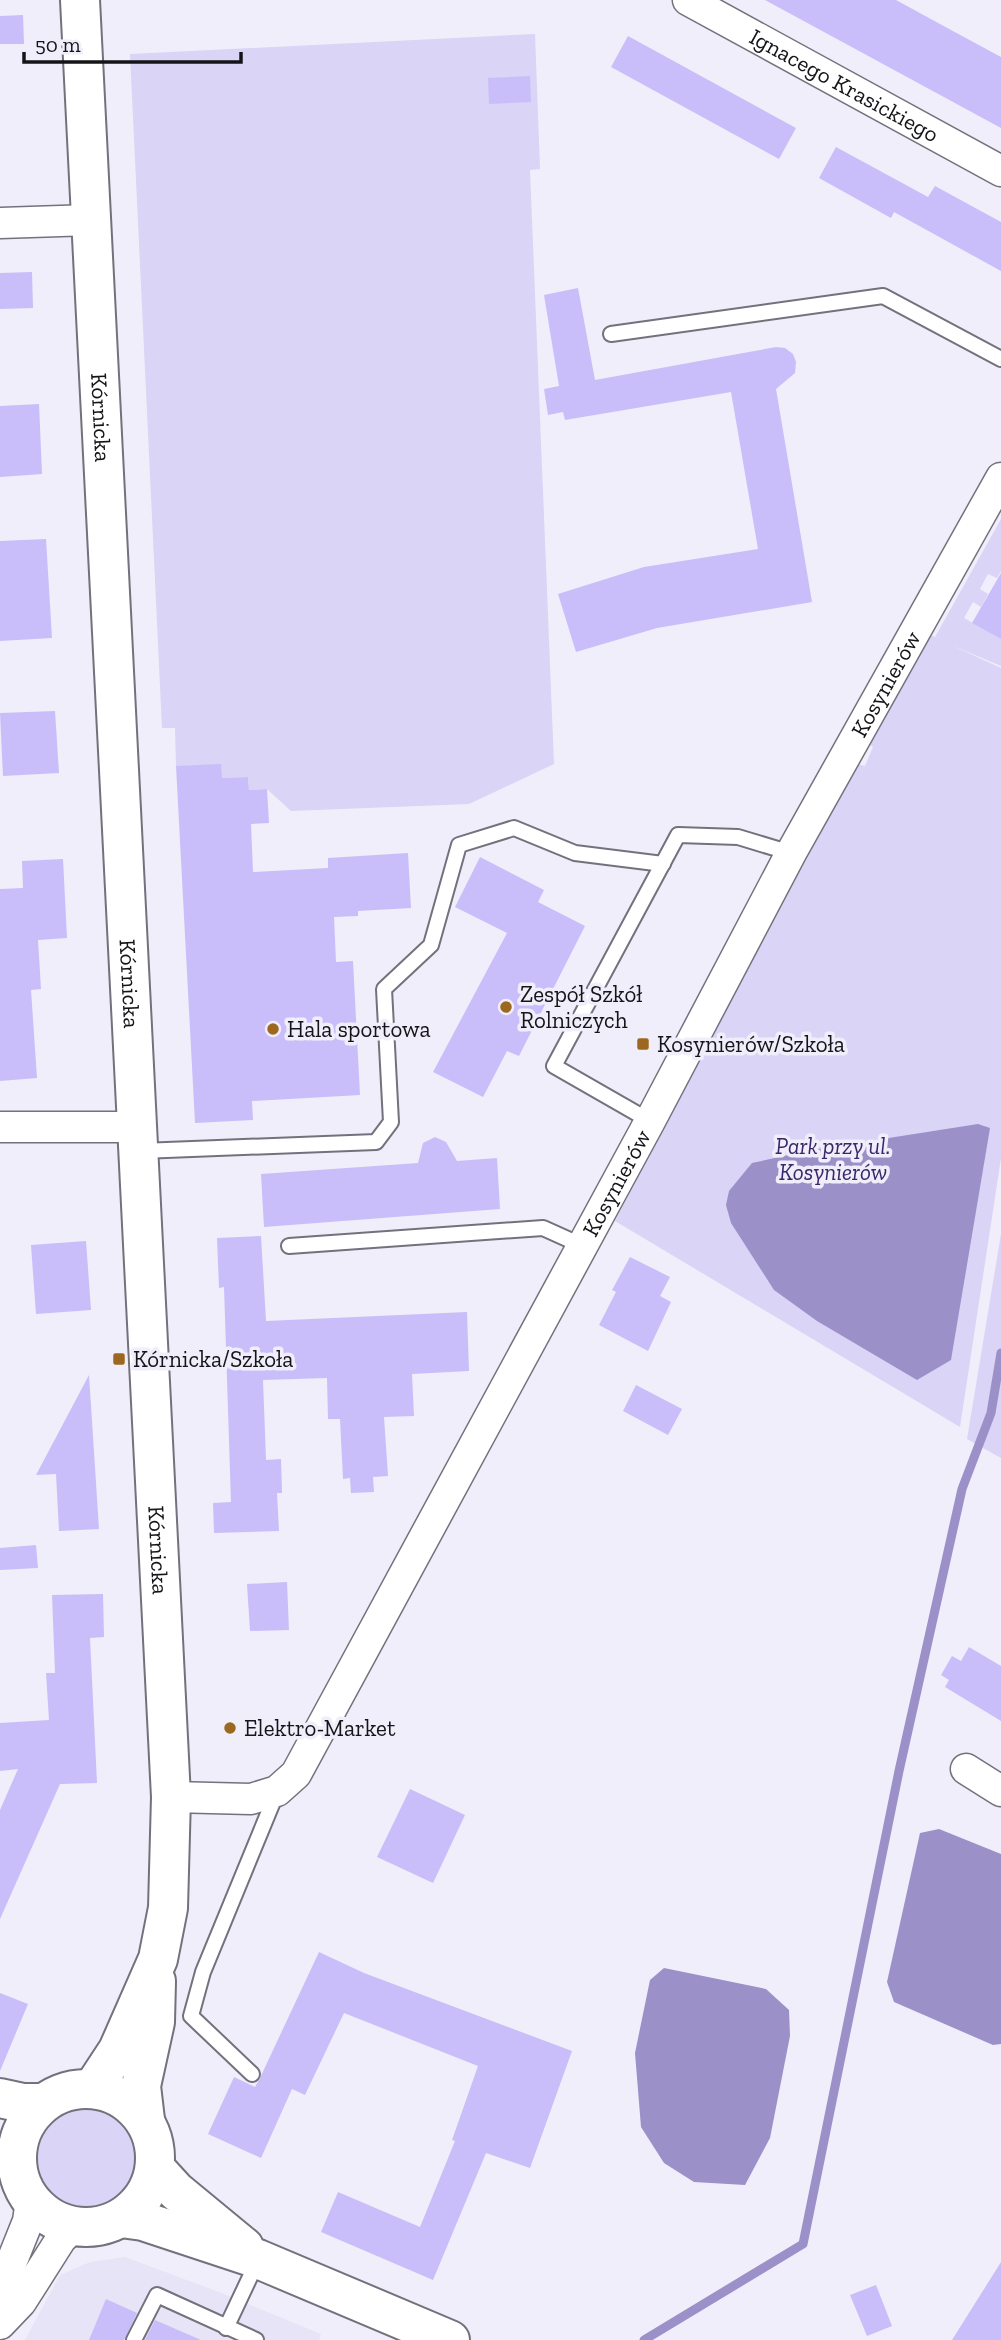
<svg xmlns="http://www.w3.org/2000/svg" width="1001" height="2340" font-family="'Zilla Slab',serif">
<rect width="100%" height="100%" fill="#f0eefa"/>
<polygon fill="#e7e4f8" points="125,2257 219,2292 321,2334 319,2340 25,2340 60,2275 90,2262"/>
<g fill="#dad4f6">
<polygon points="535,34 540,169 530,170 554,764 469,804 291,811 267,789 249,790 248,777 222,778 176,766 175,728 162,728 130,54"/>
<polygon points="1001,519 1001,571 997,578 988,574 980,589 988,594 981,607 973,602 964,618 1001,639 1001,666 951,645 1001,668 1001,1158 960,1427 615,1221 857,764 865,766 873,747 868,743 927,633 935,637"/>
<polygon points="1001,1234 1001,1458 967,1439"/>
<circle cx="88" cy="2158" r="50"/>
</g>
<g fill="#9b90c8">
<polygon points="978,1124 990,1128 951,1360 917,1380 817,1321 774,1290 731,1223 726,1205 729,1191 752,1163 812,1150"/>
<polygon points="939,1829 1001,1854 1001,2044 993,2045 894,2002 887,1982 920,1833"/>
<polygon points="664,1968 766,1989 789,2010 790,2036 770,2138 745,2185 694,2182 664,2163 641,2127 635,2053 650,1980"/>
</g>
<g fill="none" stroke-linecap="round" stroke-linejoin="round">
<polyline stroke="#9b90c8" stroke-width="9" points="644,2340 803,2244 899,1771 962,1489 991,1413 1001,1353"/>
</g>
<g fill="#c9bef9">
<polygon points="765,0 896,0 951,30 1001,57 1001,128"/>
<polygon points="23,15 24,44 0,44 0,16"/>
<polygon points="628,36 796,128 779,159 611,67"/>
<polygon points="530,76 531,102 489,104 488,78"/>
<polygon points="836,147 928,197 935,186 1001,222 1001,271 894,212 891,218 819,178"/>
<polygon points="32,272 33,308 0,309 0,273"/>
<polygon points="578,288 595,380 776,347 785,348 793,354 796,362 795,373 776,389 812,602 657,628 576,652 558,594 644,567 758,549 731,392 565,420 563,412 548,415 544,389 559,386 544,295"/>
<polygon points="39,404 42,474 0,477 0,406"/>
<polygon points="46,539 52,638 0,641 0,541"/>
<polygon points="1001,573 1001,639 972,623"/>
<polygon points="55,711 59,773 3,776 0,713"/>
<polygon points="221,764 222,778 248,777 249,790 267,789 269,823 251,824 253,872 328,868 328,858 408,853 411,908 358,911 358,916 334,917 336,962 353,961 360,1095 252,1101 253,1120 195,1123 176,766"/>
<polygon points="480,857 544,890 538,902 585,926 519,1056 507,1051 483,1097 433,1072 507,933 455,907"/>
<polygon points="63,859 67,938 38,940 41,989 31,990 37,1078 0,1081 0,889 23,888 22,861"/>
<polygon points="435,1137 446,1142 457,1161 497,1158 500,1209 264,1227 261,1174 418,1163 423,1143"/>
<polygon points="261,1236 266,1321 467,1312 469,1371 412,1374 414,1416 384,1417 388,1476 373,1477 374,1492 351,1493 350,1478 343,1479 340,1419 328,1419 327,1378 263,1380 266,1460 281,1459 282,1493 277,1493 279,1531 214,1533 213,1503 231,1502 224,1287 219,1288 217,1238"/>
<polygon points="86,1241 91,1310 36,1314 31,1245"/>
<polygon points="630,1257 670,1277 660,1296 671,1302 648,1351 599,1325 616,1292 612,1290"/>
<polygon points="89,1375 99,1529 59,1531 56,1474 36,1475"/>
<polygon points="636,1385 682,1409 668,1435 623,1411"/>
<polygon points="36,1545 38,1568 0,1570 0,1548"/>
<polygon points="287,1582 289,1630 250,1631 247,1584"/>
<polygon points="103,1594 104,1637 90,1638 97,1783 60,1784 0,1919 0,1810 18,1769 0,1771 0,1723 49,1720 46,1673 55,1673 52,1595"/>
<polygon points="969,1647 1001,1666 1001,1721 945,1687 949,1680 941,1675 952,1656 961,1661"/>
<polygon points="410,1789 465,1815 433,1883 377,1857"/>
<polygon points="319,1952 364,1973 572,2051 530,2168 486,2153 433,2280 321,2232 338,2192 420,2227 455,2141 452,2140 478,2066 344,2013 305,2095 292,2089 261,2158 208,2134 234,2077 255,2087 259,2080"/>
<polygon points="0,1993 28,2004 0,2071"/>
<polygon points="1001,2262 1001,2340 952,2340"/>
<polygon points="876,2285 892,2326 867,2336 850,2295"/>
<polygon points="106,2299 137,2313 124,2340 89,2340"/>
<polygon points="155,2320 201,2340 145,2340"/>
</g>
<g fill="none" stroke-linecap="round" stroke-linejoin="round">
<defs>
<g id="lane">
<polyline points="611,334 883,296 1001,359"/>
<polyline points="650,1121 554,1066 678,835 738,837 791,853"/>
<polyline points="141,1151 376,1142 391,1122 384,989 431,945 459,845 514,828 575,853 663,864"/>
<polyline points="289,1246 543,1228 583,1246"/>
<polyline points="252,2074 191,2016 203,1972 277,1792"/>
<polyline points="226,2328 258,2260"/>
<polyline points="134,2340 157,2295 256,2340"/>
</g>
<g id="street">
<path id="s1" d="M 688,0 L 1001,171"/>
<polyline points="0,223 91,220"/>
<polyline points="0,1127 138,1127"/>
<polyline points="966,1769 1001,1791"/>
<path id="s2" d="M 171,1797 L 251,1799 L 277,1791 L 296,1774 L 650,1121 L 791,853 L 1001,478"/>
<polyline points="0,2291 28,2221 31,2200"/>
<polyline points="0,2324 21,2302 61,2239 74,2226"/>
</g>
<g id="secondary">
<path id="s3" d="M 80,0 L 171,1797 L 168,1908 L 158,1959 L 118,2050 L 93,2088"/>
<circle cx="86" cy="2158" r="69"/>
<polyline points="0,2098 23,2103 43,2103"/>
<polyline points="145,2120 141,2086 155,2022 156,1981"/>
<polyline points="155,2168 176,2191 244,2247"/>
<polyline points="121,2218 143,2221 258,2259 450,2340"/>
</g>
</defs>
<use href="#lane" stroke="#73717c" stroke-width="18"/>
<use href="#street" stroke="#73717c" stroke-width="33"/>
<use href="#secondary" stroke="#73717c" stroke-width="42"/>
<use href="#lane" stroke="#fff" stroke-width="14"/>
<use href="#street" stroke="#fff" stroke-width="30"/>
<use href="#secondary" stroke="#fff" stroke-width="38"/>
</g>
<g fill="#9c681f" stroke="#f0eefa" stroke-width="2.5">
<circle cx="506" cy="1007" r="7"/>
<circle cx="273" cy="1029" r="7"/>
<rect x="636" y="1037" width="14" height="14" rx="3.5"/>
<rect x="112" y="1352" width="14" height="14" rx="3.5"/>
<circle cx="230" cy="1728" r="7"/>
</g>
<g text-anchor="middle" stroke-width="7" stroke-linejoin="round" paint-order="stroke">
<g font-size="23" fill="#151418" stroke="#f0eefa">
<text dy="8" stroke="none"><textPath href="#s1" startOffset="178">Ignacego Krasickiego</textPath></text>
<text dy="8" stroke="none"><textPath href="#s3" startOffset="418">Kórnicka</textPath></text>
<text dy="8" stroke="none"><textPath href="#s2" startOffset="1372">Kosynierów</textPath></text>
<text dy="8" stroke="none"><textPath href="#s3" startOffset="985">Kórnicka</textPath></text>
<text dy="8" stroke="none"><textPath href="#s2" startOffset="805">Kosynierów</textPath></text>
<text dy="8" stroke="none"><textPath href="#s3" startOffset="1552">Kórnicka</textPath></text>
</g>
<g font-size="23" fill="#151418" stroke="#f0eefa" text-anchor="start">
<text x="520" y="1002">Zespół Szkół<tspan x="520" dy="26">Rolniczych</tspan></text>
<text x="287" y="1037">Hala sportowa</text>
<text x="657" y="1052">Kosynierów/Szkoła</text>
<text x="133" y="1367">Kórnicka/Szkoła</text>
<text x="244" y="1736">Elektro-Market</text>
</g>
<g font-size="23" font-style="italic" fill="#3a2669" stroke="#f0eefa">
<text x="833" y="1154">Park przy ul.<tspan x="833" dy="26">Kosynierów</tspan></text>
</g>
</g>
<path d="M24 52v10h217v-10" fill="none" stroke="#151418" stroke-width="3.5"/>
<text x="35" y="52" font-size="21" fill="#151418" stroke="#f0eefa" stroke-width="5" paint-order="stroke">50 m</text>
</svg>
